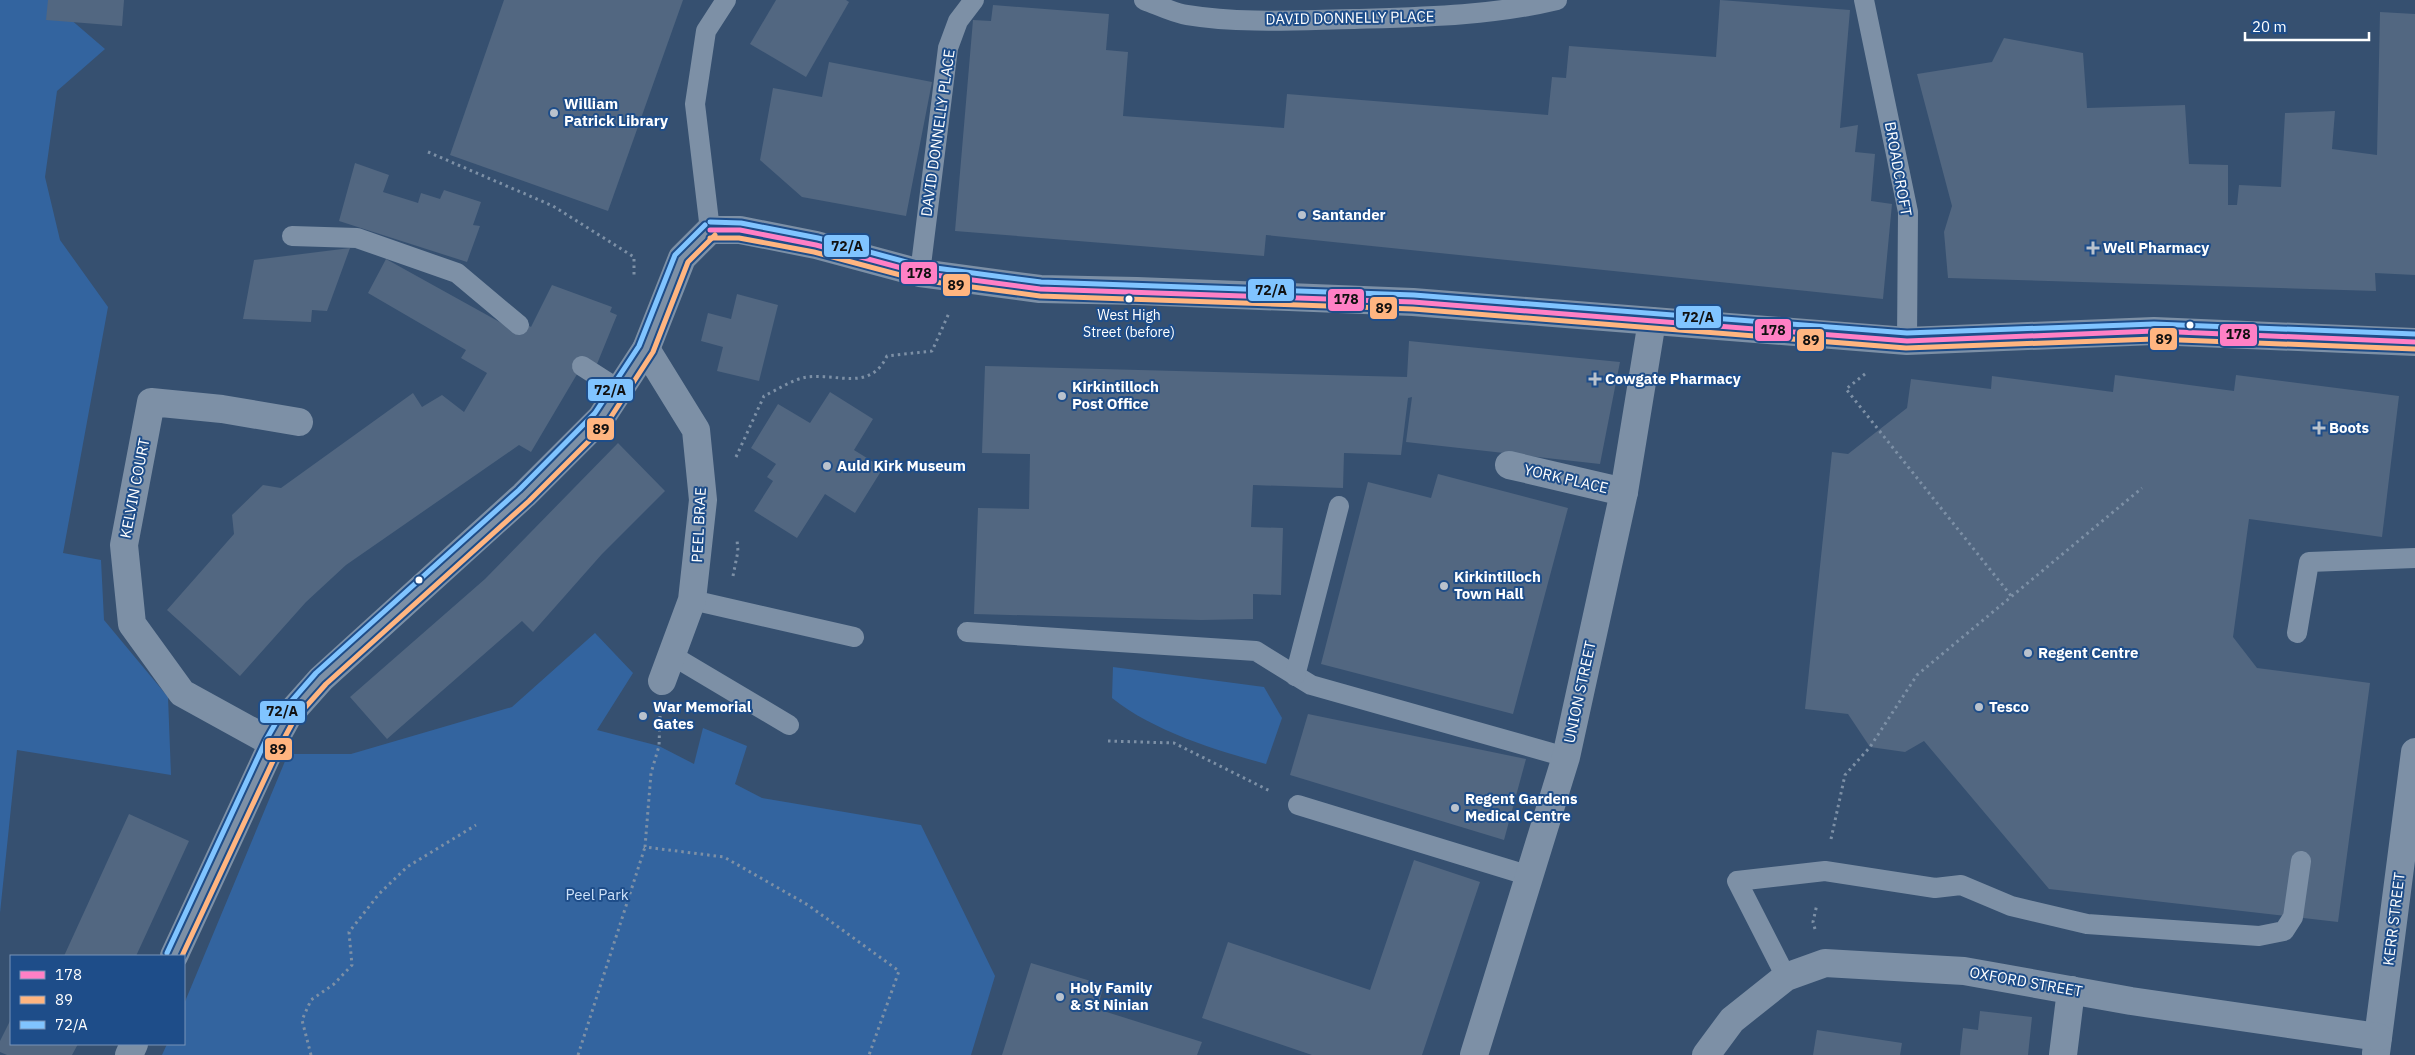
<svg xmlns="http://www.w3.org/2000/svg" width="2415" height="1055" font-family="'IBM Plex Sans',sans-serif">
<rect width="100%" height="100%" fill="#365070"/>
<g fill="#33649f">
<polygon points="0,0 48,0 105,49 57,91 45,177 60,240 108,307 63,553 101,560 104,620 168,697 171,775 17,750 0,913"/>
<polygon points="595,633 633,673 597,730 659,746 694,764 703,728 747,746 735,784 762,798 921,825 995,976 971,1055 162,1055 167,1044 184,1044 184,1004 288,754 351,754 512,707"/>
<path d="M 1113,667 L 1264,687 L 1282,718 L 1266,764 C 1215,750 1153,731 1112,698 Z"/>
</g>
<g fill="#526781">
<polygon points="48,0 124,0 122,26 46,20"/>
<polygon points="504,0 683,0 608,211 450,155"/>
<polygon points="776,0 846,0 849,2 806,77 750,44"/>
<polygon points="1720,0 1850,10 1840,128 1858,125 1855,152 1875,154 1871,201 1892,204 1883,299 1266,235 1264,256 955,231 973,20 991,21 993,5 1109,14 1106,50 1128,52 1123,116 1284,128 1287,94 1548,115 1552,77 1566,78 1569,46 1716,57"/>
<polygon points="2380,12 2415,14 2415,275 2375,273 2376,291 1948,278 1944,232 1952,206 1917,74 1992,62 2004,38 2083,53 2087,108 2185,105 2189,164 2228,165 2228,205 2237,205 2239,185 2281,187 2285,113 2335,111 2332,149 2377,155"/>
<polygon points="829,62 932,82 906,216 802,197 760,160 773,88 822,97"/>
<polygon points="355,163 389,175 383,192 415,202 418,203 421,193 440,199 444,190 481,202 473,225 480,226 467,262 339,221"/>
<polygon points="350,248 327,311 312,310 311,322 243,319 254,260"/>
<polygon points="386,259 516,331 522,321 531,327 552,285 612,307 610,312 617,315 597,364 586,359 531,452 519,445 346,565 306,602 240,676 167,610 234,534 232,515 263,485 281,488 413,393 422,407 442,395 464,412 487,373 461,358 466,350 368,293"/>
<polygon points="737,294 778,305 759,381 717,371 723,347 701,341 708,313 731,319"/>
<polygon points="1409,341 1620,362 1600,464 1406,442 1412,397 1408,398 1401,455 1344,453 1343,488 1253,485 1251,527 1283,528 1281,595 1253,594 1253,619 1201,620 974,614 978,508 1029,509 1030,454 982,453 985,366 1407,377"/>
<polygon points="2115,375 2234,391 2236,375 2399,396 2382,537 2249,519 2233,637 2257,668 2370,683 2338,922 2049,889 1924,741 1905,752 1870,747 1848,714 1805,709 1832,452 1848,454 1907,408 1911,379 1991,389 1992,376 2113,392"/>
<polygon points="830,392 873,419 854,450 883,468 855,513 825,494 797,538 754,511 773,481 767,477 776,464 751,448 778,404 810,423"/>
<polygon points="618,443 665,491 602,554 533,632 522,621 387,739 350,697 485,579"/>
<polygon points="1438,474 1568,508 1513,714 1321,664 1368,482 1431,498"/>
<polygon points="1308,714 1526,759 1504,840 1290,775"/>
<polygon points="129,814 189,841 136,956 64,956"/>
<polygon points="1414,860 1480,882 1422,1055 1312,1055 1202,1018 1228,942 1370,990"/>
<polygon points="1031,963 1104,985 1097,1009 1202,1042 1197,1055 1002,1055"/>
<polygon points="1980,1011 2032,1017 2028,1055 1960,1055 1963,1028 1978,1030"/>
<polygon points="11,1019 11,1044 78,1044 72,1055 7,1055 0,1052 0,1041"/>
<polygon points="1817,1030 1902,1043 1900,1055 1813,1055"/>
</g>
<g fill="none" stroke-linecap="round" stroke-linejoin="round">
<g stroke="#7d90a6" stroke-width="3" stroke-dasharray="2.5 4" stroke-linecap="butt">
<polyline points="428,152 553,206 634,257 634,277"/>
<polyline points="1865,374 1846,389 2012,597"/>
<path d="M 736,457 L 764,396 C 777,390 793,379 807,377 C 837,373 870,392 887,356 L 932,351 L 949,313"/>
<polyline points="733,576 738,551 737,540"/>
<polyline points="660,716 659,746 651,773 645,847 724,857 808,905 899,971 869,1055"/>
<polyline points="1108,741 1174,743 1270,791"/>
<polyline points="1831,839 1845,775 1870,747 1917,675 2142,488"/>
<polyline points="1815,929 1813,922 1817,904"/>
<polyline points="311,1055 302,1020 311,1000 334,984 352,965 349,932 379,894 407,867 476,825"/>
<polyline points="578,1055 645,847"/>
</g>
<g stroke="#7d90a6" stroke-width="20">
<path d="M 1144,0 C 1158,5 1173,13 1187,15 C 1242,24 1299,20 1354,19 C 1422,17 1491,16 1557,0"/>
<polyline points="1864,0 1908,212 1907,341"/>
<polyline points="710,230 695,104 706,31 726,0"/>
<polyline points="292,236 357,238 457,273 519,325"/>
<polyline points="920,273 948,48 958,21 974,0"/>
<polyline points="582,366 621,391"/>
<polyline points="692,600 854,637"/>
<polyline points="967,632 1256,651 1311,685 1566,757"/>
<polyline points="2297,633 2309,562 2415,558"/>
<polyline points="673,656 789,725"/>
<polyline points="1295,676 1339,506"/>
<polyline points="1298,805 1530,876"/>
<polyline points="1786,977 1737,881 1825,871 1935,888 1961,885 2011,906 2087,924 2259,936 2284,931 2293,917 2301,861"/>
</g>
<g stroke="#7d90a6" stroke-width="28">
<polyline points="646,349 696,430 703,500 692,600 662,681"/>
<polyline points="1509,465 1624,492"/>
<polyline points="273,743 182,693 132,624 124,545 151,402 222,409 299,422"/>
<polyline points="174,956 273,743 288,716 321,679 524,495 601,418 646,349 682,258 710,230 740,230 816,245 920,273 1040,289 1137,291 1413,302 1907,341 2154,331 2415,342"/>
<polyline points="2376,1053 2415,752"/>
<polyline points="129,1055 134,1044"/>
<polyline points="1474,1055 1566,757 1624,492 1652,321"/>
<polyline points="1706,1055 1732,1020 1786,977 1825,963 1964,971 2131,1001 2378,1037"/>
<polyline points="2063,1055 2071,990"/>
</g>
<defs>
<polyline id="bus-1" points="710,230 740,230 816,245 920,273 1040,289 1413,302 1907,341 2154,331 2415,342"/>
<g id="bus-2">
<polyline points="710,238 739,238 814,252 919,280 1040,296 1413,309 1906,348 2154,339 2415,349"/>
<polyline points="182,956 280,746 294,720 326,684 529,501 607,423 653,352 688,262 715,235"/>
</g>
<g id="bus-3">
<polyline points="710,222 741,223 818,238 921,266 1041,282 1414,295 1907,333 2154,324 2415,334"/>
<polyline points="167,953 266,740 282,712 316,673 519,490 595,413 639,346 675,255 705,225"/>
</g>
</defs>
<use href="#bus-1" stroke="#1e4d89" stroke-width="9"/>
<use href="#bus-2" stroke="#1e4d89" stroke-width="9"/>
<use href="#bus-3" stroke="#1e4d89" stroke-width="9"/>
<use href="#bus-1" stroke="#ff80c5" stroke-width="5"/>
<use href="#bus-2" stroke="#ffb580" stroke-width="5"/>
<use href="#bus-3" stroke="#80c4ff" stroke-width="5"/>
</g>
<g fill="#b9c2cd" stroke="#1e4d89" stroke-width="2">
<circle cx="554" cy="113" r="5"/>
<circle cx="1302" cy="215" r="5"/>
<path d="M2090.5 240.5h5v5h5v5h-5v5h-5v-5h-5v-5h5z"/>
<path d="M1592.5 371.5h5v5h5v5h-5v5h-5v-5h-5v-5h5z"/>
<circle cx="1062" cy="396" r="5"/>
<path d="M2316.5 420.5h5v5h5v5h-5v5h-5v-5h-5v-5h5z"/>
<circle cx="827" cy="466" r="5"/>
<circle cx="1444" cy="586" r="5"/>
<circle cx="2028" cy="653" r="5"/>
<circle cx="1979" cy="707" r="5"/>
<circle cx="643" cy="716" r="5"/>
<circle cx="1455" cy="808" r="5"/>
<circle cx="1060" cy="997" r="5"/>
</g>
<g fill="#fff" stroke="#1e4d89" stroke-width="2">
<circle cx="1129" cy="299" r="4.5"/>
<circle cx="2190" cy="325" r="4.5"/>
<circle cx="419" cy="580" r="4.5"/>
</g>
<g text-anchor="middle" stroke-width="4" stroke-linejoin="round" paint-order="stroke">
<g font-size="14" fill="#fff" stroke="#1e4d89">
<text x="1129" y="320">West High<tspan x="1129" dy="17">Street (before)</tspan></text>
</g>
<g font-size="15" fill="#fff" stroke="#1e4d89">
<text transform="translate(1350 18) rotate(-1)" y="5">DAVID DONNELLY PLACE</text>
<text transform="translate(938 133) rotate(-82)" y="5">DAVID DONNELLY PLACE</text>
<text transform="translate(1898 169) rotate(80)" y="5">BROADCROFT</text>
<text transform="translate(1566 479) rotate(13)" y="5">YORK PLACE</text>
<text transform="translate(135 488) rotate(-79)" y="5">KELVIN COURT</text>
<text transform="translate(699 525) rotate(-87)" y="5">PEEL BRAE</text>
<text transform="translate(1580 692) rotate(-78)" y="5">UNION STREET</text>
<text transform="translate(2394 919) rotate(-83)" y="5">KERR STREET</text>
<text transform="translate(2026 982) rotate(10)" y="5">OXFORD STREET</text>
</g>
<g font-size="15" font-weight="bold" fill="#fff" stroke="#1e4d89" text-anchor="start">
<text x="564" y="109">William<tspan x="564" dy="17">Patrick Library</tspan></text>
<text x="1312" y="220">Santander</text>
<text x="2103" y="253">Well Pharmacy</text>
<text x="1605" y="384">Cowgate Pharmacy</text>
<text x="1072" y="392">Kirkintilloch<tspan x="1072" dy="17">Post Office</tspan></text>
<text x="2329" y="433">Boots</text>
<text x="837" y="471">Auld Kirk Museum</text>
<text x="1454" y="582">Kirkintilloch<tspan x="1454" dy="17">Town Hall</tspan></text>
<text x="2038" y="658">Regent Centre</text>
<text x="653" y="712">War Memorial<tspan x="653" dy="17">Gates</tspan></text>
<text x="1989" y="712">Tesco</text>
<text x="1465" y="804">Regent Gardens<tspan x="1465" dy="17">Medical Centre</tspan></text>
<text x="1070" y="993">Holy Family<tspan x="1070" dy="17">&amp; St Ninian</tspan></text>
</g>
<g font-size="15" fill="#cee1f8" stroke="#1e4d89">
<text x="597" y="900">Peel Park</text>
</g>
</g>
<g stroke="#1e4d89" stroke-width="2">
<rect x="823" y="234" width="47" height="24" rx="5" fill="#80c4ff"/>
<rect x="900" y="261" width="38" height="24" rx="5" fill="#ff80c5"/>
<rect x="942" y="273" width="29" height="24" rx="5" fill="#ffb580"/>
<rect x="1247" y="278" width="48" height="24" rx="5" fill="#80c4ff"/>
<rect x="1327" y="288" width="38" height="24" rx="5" fill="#ff80c5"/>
<rect x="1369" y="296" width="29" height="24" rx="5" fill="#ffb580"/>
<rect x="1675" y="305" width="47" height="24" rx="5" fill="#80c4ff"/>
<rect x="1754" y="318" width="38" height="24" rx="5" fill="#ff80c5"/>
<rect x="2219" y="323" width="39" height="24" rx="5" fill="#ff80c5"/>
<rect x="2149" y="327" width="29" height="24" rx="5" fill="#ffb580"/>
<rect x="1796" y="328" width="29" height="24" rx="5" fill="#ffb580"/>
<rect x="587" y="378" width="47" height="24" rx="5" fill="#80c4ff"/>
<rect x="586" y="417" width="29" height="24" rx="5" fill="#ffb580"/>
<rect x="259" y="700" width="47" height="24" rx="5" fill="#80c4ff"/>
<rect x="264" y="737" width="29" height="24" rx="5" fill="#ffb580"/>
</g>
<g font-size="14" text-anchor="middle" font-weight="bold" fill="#111">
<text x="847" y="251">72/A</text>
<text x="919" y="278">178</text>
<text x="956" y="290">89</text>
<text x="1271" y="295">72/A</text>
<text x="1346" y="304">178</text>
<text x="1384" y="313">89</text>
<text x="1698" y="322">72/A</text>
<text x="1773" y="335">178</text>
<text x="2238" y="339">178</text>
<text x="2164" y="344">89</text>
<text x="1811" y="345">89</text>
<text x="610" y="395">72/A</text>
<text x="601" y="434">89</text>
<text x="282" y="716">72/A</text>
<text x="278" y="754">89</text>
</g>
<rect x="10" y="955" width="175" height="90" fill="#1e4d89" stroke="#7894b8"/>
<rect x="20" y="971" width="25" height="8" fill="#ff80c5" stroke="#7894b8"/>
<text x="55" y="980" font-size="15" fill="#ffffff">178</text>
<rect x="20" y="996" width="25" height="8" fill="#ffb580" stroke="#7894b8"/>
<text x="55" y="1005" font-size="15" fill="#ffffff">89</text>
<rect x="20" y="1021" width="25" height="8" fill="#80c4ff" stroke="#7894b8"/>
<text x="55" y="1030" font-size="15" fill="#ffffff">72/A</text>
<path d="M2245 32v8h124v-8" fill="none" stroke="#ffffff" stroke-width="2.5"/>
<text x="2252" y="32" font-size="15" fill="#ffffff" stroke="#1e4d89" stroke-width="4" paint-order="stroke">20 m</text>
</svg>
